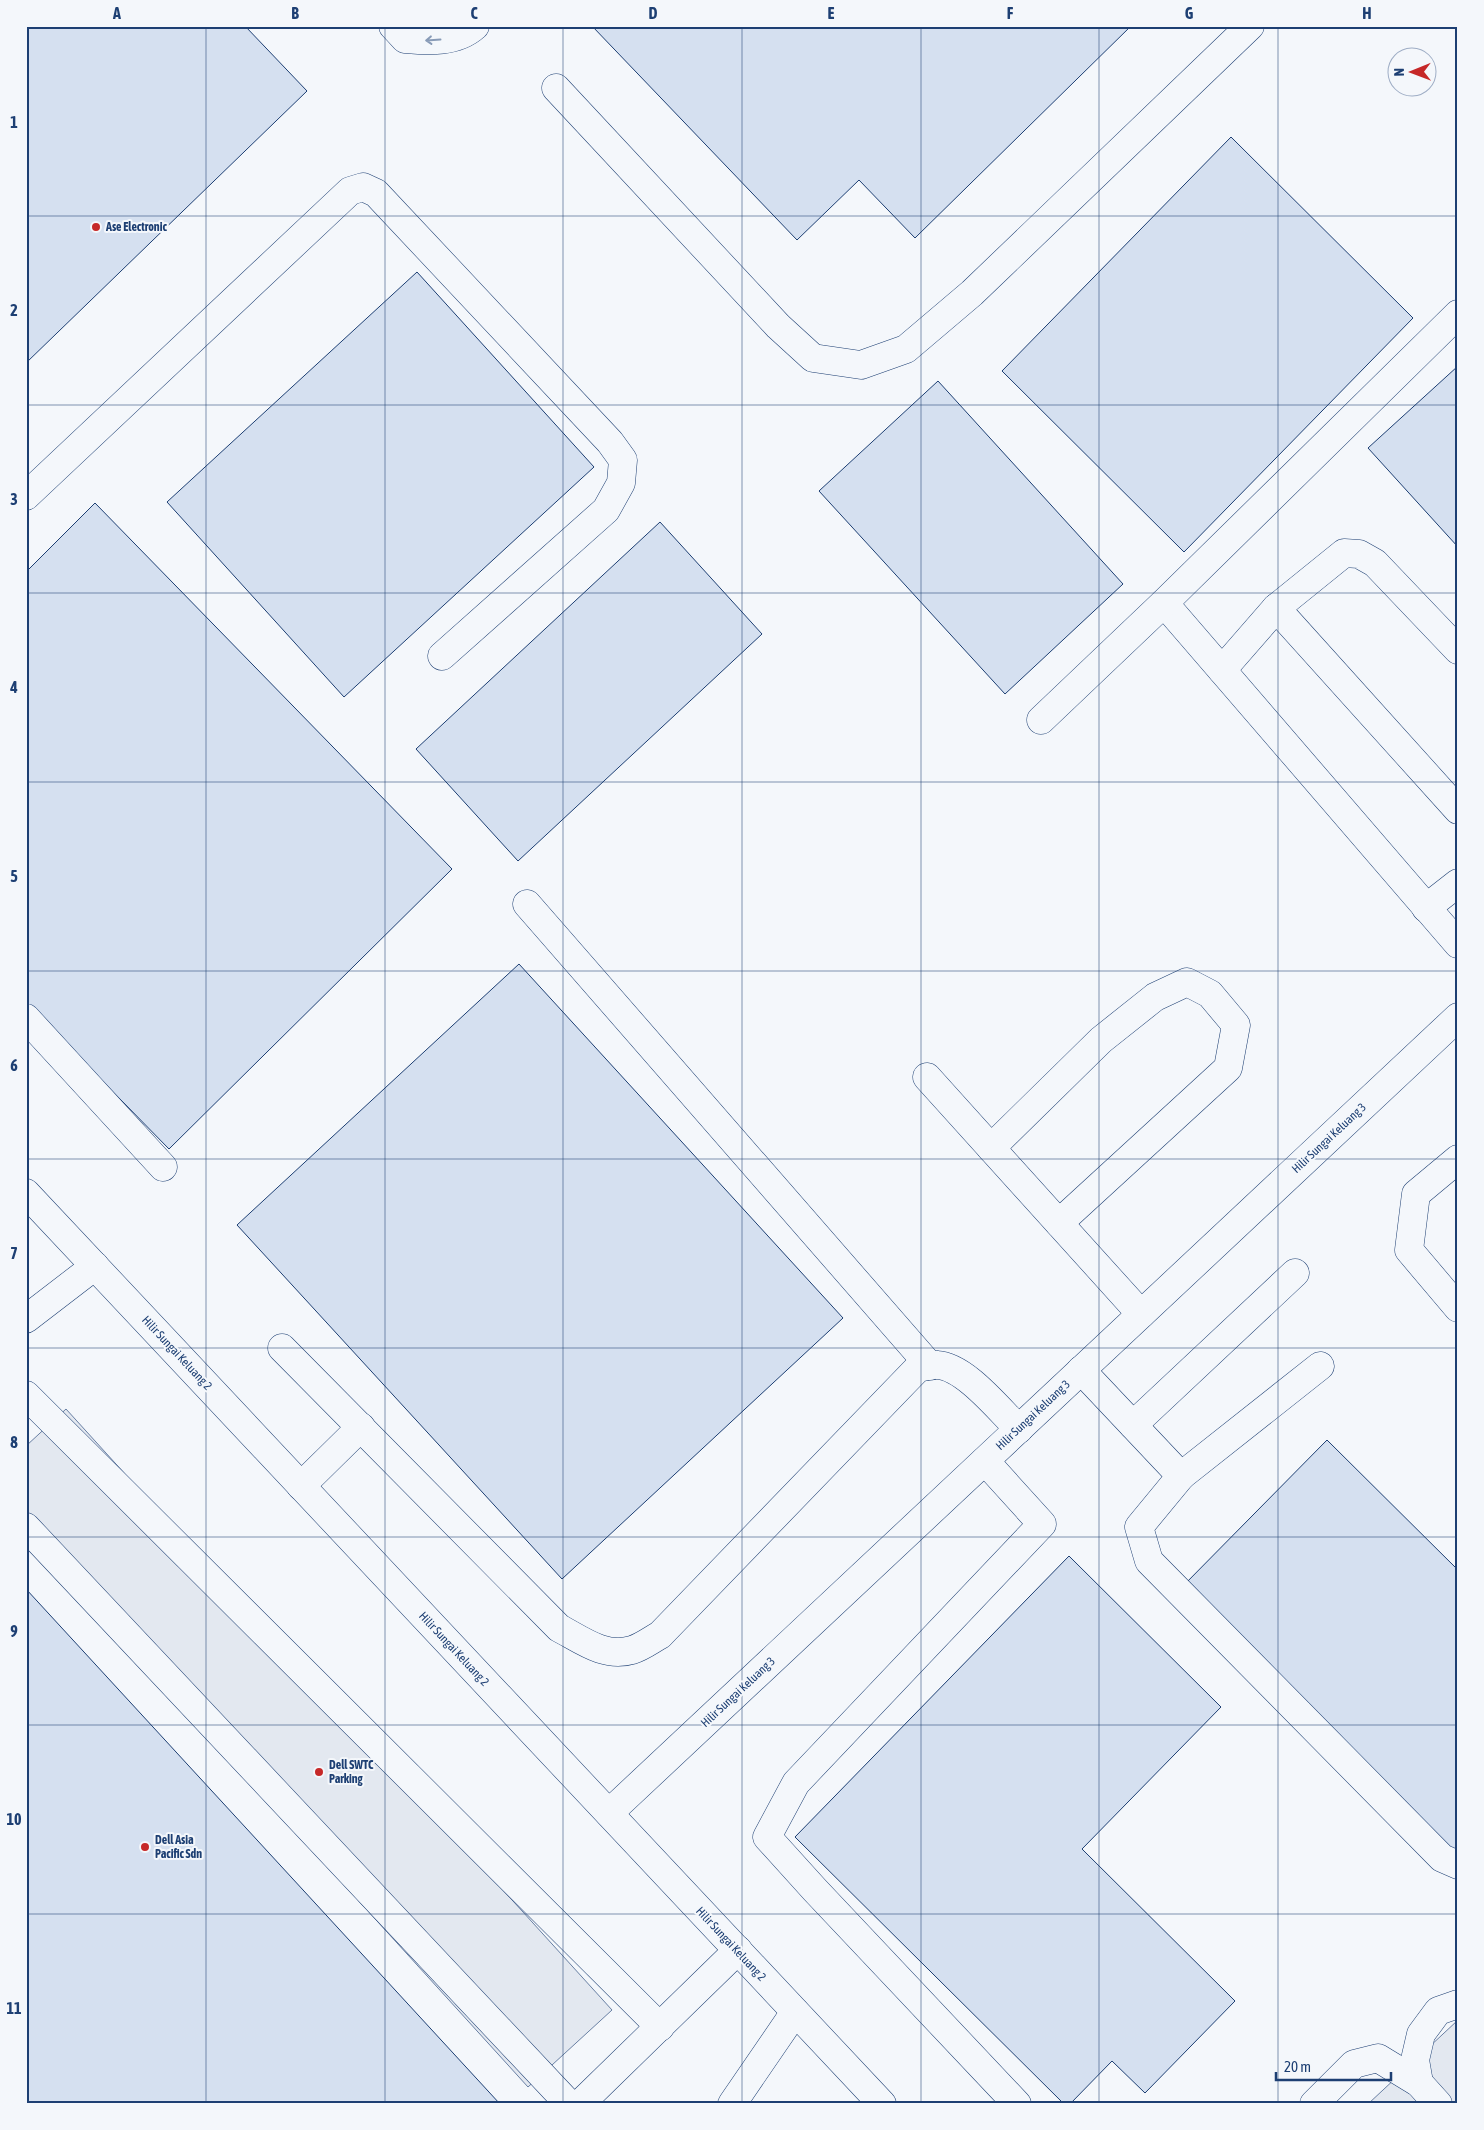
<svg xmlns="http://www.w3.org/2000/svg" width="1484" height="2130" font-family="'Asap Condensed',sans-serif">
<rect width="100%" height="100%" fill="#f4f7fb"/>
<g fill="#e3e8f0" stroke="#687fa3">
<polygon points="66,1409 612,2010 528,2087 26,1535 26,1446"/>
<polygon points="1458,2020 1458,2104 1368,2104"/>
</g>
<g fill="#d5e0f0" stroke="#1d3f73">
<polygon points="26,26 245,26 307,91 26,363"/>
<polygon points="592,26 1131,26 915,238 859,180 797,240"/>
<polygon points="1231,137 1413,318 1184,552 1002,371"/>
<polygon points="417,272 594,467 344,697 167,502"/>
<polygon points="1458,366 1458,547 1368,448"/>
<polygon points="938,381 1123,584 1005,694 819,491"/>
<polygon points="95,503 452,869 169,1149 26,1003 26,572"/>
<polygon points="660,522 762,634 518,861 416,749"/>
<polygon points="519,964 843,1318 562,1579 237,1225"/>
<polygon points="1327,1440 1458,1570 1458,1860 1181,1588"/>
<polygon points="1069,1556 1221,1707 1082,1849 1235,2001 1145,2093 1112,2061 1070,2104 1064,2104 795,1837"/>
<polygon points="26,1589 500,2104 26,2104"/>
</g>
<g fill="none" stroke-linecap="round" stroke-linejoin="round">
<defs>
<g id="minor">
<path d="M 393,26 L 405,39 C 429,41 456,43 475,26"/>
<polyline points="556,88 778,326 813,358 861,365 906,349 972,293 1250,26"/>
<polyline points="26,496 350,191 363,187 376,193 610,442 623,460 621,483 606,510 442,656"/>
<polyline points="1164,603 1458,944"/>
<polyline points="1276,608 1458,810"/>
<polyline points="1222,670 1276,608 1344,553 1359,554 1375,563 1458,650"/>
<polyline points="1041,720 1164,603 1458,314"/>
<polyline points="527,904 930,1366"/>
<polyline points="1426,908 1458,883"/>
<polyline points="26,1018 163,1167"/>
<polyline points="927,1077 1141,1314"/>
<polyline points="991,1148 1101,1040 1155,997 1187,982 1210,994 1236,1025 1228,1068 1059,1223"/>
<polyline points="1458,1159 1416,1194 1409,1250 1458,1308"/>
<polyline points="26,1193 882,2104"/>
<polyline points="26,1319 95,1266"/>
<path d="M 282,1348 L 559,1628 C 582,1640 604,1658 632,1650 C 642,1647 651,1640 660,1635 L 918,1368 C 924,1367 931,1364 937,1365 C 965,1366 1000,1411 1019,1429"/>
<polyline points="1081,1370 1181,1476 1139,1527 1149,1561 1442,1858 1458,1865"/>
<polyline points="26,1395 660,2027"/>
<polyline points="1133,1425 1295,1273"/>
<polyline points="985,1461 1042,1524 796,1783 767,1837 815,1890 1017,2104"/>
<polyline points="1181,1476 1320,1366"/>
<polyline points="301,1486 361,1427"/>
<polyline points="26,1527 569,2104"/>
<polyline points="609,1813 1458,1017"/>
<polyline points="1419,2083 1415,2060 1421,2034 1438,2011 1458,2004"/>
<polyline points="580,2104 738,1950"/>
<polyline points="732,2104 795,2012"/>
<polyline points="1314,2104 1354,2064 1378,2058 1419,2083 1438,2104"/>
</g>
</defs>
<use href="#minor" stroke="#1d3f73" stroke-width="29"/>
<use href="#minor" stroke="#f4f7fb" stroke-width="28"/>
</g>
<defs><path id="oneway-shaft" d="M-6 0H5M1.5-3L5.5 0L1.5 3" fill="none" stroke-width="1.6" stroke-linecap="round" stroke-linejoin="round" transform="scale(1.25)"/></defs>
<use stroke="#889bb7" href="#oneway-shaft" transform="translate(433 40) rotate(176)"/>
<path fill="none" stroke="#1d3f73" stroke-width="1" stroke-opacity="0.55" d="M 206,26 L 206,2104M 385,26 L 385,2104M 563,26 L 563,2104M 742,26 L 742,2104M 921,26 L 921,2104M 1099,26 L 1099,2104M 1278,26 L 1278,2104M 26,216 L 1458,216M 26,405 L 1458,405M 26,593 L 1458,593M 26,782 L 1458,782M 26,971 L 1458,971M 26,1159 L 1458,1159M 26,1348 L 1458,1348M 26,1537 L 1458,1537M 26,1725 L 1458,1725M 26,1914 L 1458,1914"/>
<g fill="#c62828" stroke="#f4f7fb" stroke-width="2">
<circle cx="96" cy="227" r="5"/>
<circle cx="319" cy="1772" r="5"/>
<circle cx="145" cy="1847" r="5"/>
</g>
<g text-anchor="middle" stroke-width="4" stroke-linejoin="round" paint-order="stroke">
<g font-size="12" font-weight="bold" fill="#1d3f73" stroke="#f4f7fb" text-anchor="start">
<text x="106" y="231">Ase Electronic</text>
<text x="329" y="1769">Dell SWTC<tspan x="329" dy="14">Parking</tspan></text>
<text x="155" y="1844">Dell Asia<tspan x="155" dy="14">Pacific Sdn</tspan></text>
</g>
<g font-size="12" fill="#1d3f73" stroke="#f4f7fb">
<text transform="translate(1329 1138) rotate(-43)" y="4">Hilir Sungai Keluang 3</text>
<text transform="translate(177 1353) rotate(47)" y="4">Hilir Sungai Keluang 2</text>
<text transform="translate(1033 1415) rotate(-43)" y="4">Hilir Sungai Keluang 3</text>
<text transform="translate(454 1649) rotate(47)" y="4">Hilir Sungai Keluang 2</text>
<text transform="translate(738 1692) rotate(-43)" y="4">Hilir Sungai Keluang 3</text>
<text transform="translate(731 1944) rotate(47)" y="4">Hilir Sungai Keluang 2</text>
</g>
</g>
<rect width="1484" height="2130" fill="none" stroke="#f4f7fb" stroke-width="55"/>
<g transform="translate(1412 72) rotate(269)"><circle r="24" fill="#f4f7fb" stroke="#9eadc5"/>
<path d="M0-4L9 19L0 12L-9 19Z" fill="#c62828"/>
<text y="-8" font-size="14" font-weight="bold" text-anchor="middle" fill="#1d3f73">N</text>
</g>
<path d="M1276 2072v8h115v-8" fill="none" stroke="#1d3f73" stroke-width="2.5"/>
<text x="1284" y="2072" font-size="15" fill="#1d3f73" stroke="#f4f7fb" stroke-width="4" paint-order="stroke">20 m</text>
<rect x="28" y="28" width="1428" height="2074" fill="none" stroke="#1d3f73" stroke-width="2"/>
<g font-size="16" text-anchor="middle" font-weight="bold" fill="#1d3f73">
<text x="117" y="19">A</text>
<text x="295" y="19">B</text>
<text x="474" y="19">C</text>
<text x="653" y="19">D</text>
<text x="831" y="19">E</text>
<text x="1010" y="19">F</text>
<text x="1189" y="19">G</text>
<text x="1367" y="19">H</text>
<text x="14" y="128">1</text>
<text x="14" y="316">2</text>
<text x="14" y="505">3</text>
<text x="14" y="693">4</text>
<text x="14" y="882">5</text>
<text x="14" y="1071">6</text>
<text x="14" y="1259">7</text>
<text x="14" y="1448">8</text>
<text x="14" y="1637">9</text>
<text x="14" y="1825">10</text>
<text x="14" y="2014">11</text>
</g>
</svg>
